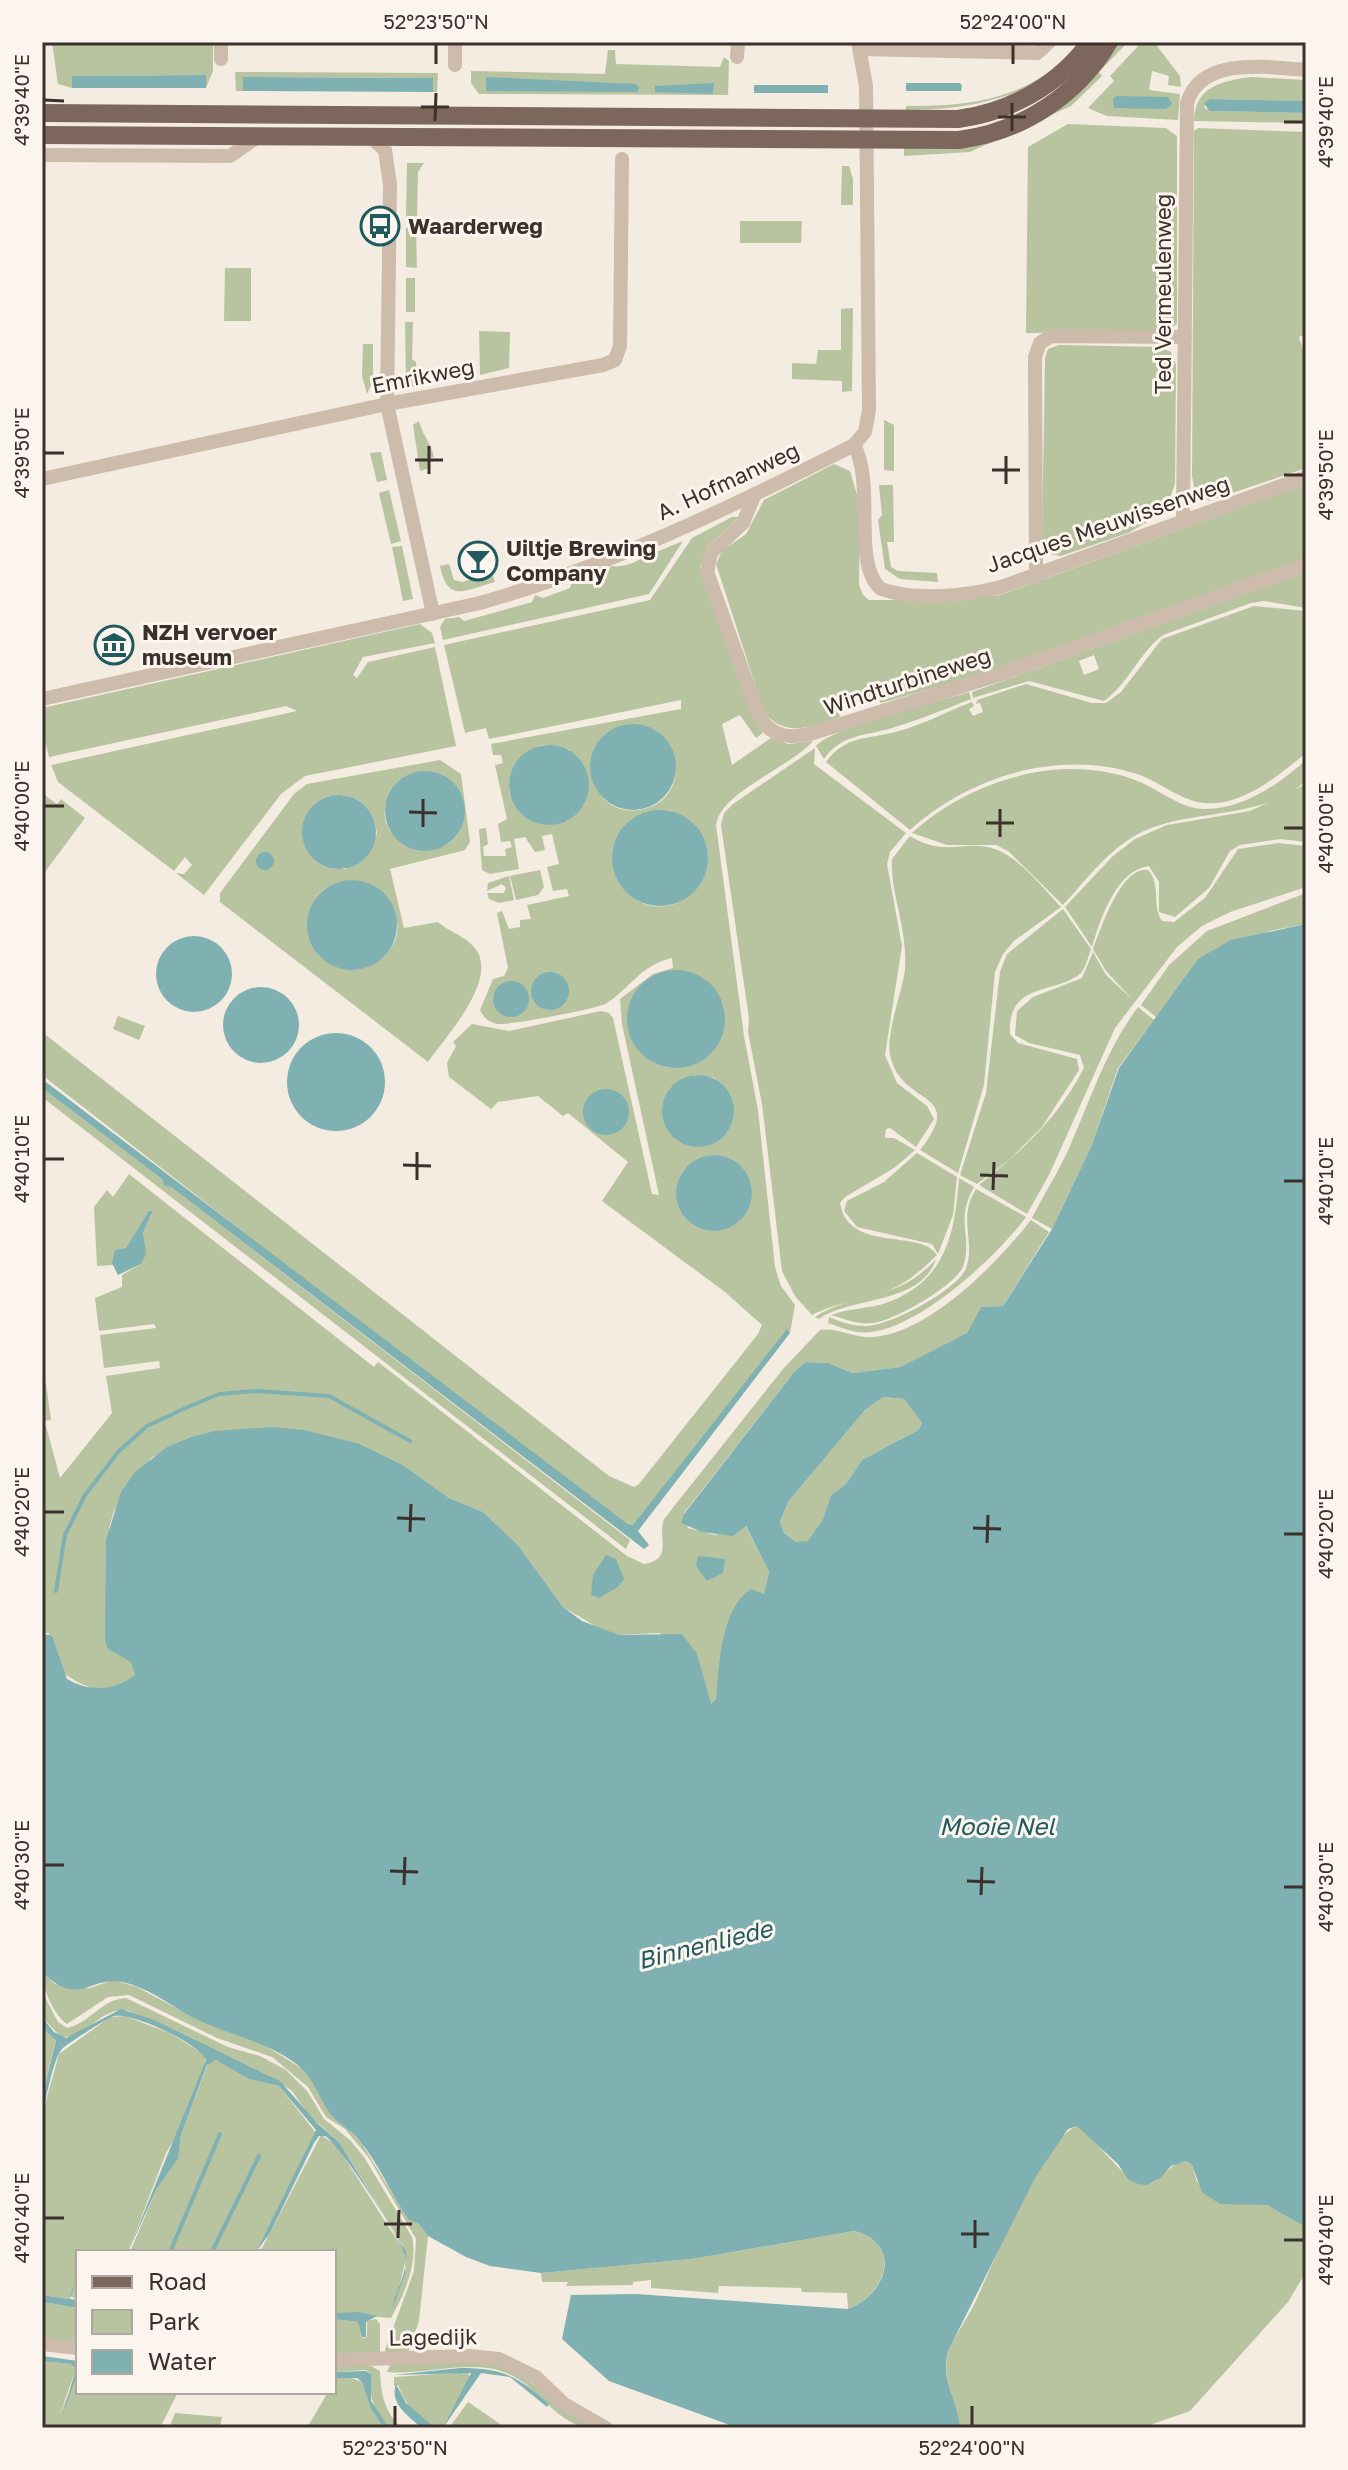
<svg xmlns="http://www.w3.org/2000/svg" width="1348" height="2470" font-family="'Golos Text',sans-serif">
<rect width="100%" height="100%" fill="#f4ebe1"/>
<g fill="#b8c4a0" fill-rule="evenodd">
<polygon points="52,42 213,42 213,71 206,88 206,75 73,76 72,88 58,84"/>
<polygon points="1113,42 1128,42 1099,72 1102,76 1071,106 970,152 904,156 904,146 1022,125"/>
<polygon points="1142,42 1154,42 1180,76 1181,87 1168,85 1169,76 1152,71 1149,90 1180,94 1178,120 1107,116 1088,108 1114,81 1110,76"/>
<polygon points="608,50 615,50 616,64 720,67 724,57 729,61 728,95 479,94 471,83 471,71 605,74"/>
<polygon points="235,72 438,73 437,92 433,92 432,78 243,77 243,91 236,91"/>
<path d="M 1046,74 L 1047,80 C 992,103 965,109 906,110 L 906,106 C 956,106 1003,103 1046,74 Z"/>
<path d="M 1251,77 L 1306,80 L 1306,101 L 1210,99 L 1204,107 L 1209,111 L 1306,113 L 1306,123 L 1194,121 C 1195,86 1222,81 1251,77 Z"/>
<polygon points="1068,124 1166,128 1177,136 1177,323 1169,331 1026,333 1028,147"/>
<polygon points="1198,128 1306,132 1306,334 1299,337 1306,359 1306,468 1209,501 1195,492 1192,476 1194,131"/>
<polygon points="407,163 424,163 418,172 417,218 406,217"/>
<polygon points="842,166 849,166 853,179 853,205 841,205"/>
<polygon points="740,221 802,221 801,243 740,243"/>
<polygon points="406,228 416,228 417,268 406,267"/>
<polygon points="225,268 251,268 251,321 224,321"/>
<rect x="406" y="278" width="9" height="34"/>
<polygon points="853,308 852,391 842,392 842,381 792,379 792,363 816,364 818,350 841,350 841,309"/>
<polygon points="405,322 413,322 412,359 416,362 417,388 409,386 406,379"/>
<polygon points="479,331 510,332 509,368 480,375"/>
<polygon points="363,344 373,344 373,381 367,394 362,376"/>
<polygon points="1059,345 1160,347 1171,352 1176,365 1175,484 1165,512 1128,533 1061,556 1050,554 1042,540 1045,358 1048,349"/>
<polygon points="884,420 894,425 894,471 884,470"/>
<path d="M 419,421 C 423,437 430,440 434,457 L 427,459 L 430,468 L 420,471 L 413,425 Z"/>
<polygon points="381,452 387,480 377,482 370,453"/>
<path d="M 834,464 L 850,471 L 860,505 L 859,585 L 863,595 L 869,600 L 961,600 L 1000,595 L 1306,484 L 1306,558 L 982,674 L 881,703 L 875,695 L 838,708 L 840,717 C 812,726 785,739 764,712 L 716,564 L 722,551 L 746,534 L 764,500 Z"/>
<polygon points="879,485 893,485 894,542 887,542 891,567 898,571 937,573 938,582 900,579 885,569 878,520 882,515"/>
<polygon points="389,490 401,541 391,544 379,493"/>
<path d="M 732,517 L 739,517 L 707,547 L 700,568 L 755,721 L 763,733 L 756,738 L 740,715 L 722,724 L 732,765 L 771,738 L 788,744 L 813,741 C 791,767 720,792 716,825 L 744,1036 L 758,1110 L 775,1267 L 781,1286 L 795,1305 L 790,1333 L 788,1330 L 632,1535 L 42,1075 L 42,1032 L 609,1476 L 634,1487 L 639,1484 L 758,1334 L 762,1325 L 725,1292 L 602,1201 L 628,1162 L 568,1113 L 563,1116 L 538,1096 L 498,1102 L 491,1109 L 449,1077 L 447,1063 L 456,1046 L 453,1042 L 472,1024 L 509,1031 L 601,1011 L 609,1013 L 613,1018 L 652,1194 L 659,1195 L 622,1024 L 620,999 L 653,974 L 673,968 L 672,958 C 641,965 631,987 607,1003 C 598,1009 510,1025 498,1024 C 488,1022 484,1018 480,1010 L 493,979 L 504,976 L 508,968 L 497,913 L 502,911 L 509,929 L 520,927 L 520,920 L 531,919 L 527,905 L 569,896 L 567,889 L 553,891 L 547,867 L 559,864 L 552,834 L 542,836 L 545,850 L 535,852 L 525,837 L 514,839 L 519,869 L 490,874 L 482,870 L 479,829 L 486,828 L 488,844 L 483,847 L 484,856 L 506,856 L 505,849 L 512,847 L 510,841 L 501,842 L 498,824 L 507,819 L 495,765 L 503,763 L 501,755 L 493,755 L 491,744 L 681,709 L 681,700 L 489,739 L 486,728 L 465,733 L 444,645 L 650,600 L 692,538 ZM 627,725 C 686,723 693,803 639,810 C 584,817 573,736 627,725 ZM 543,745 L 569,750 L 585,767 L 584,804 L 567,821 L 528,819 L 510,796 C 506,770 519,753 543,745 ZM 671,811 C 755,848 677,944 626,891 C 616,881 611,866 613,852 C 617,823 644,807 671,811 ZM 554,972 L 564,978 L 549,1010 L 539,1006 L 531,993 L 533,983 ZM 652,976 L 723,1004 C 735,1063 664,1093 633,1042 C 623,1018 629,991 652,976 ZM 493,995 L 526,1007 L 519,1014 L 494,1005 ZM 695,1075 L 714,1078 L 730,1095 L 728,1131 C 714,1147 694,1150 676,1140 L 662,1108 L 670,1088 ZM 616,1092 L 627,1104 L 616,1132 L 610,1135 ZM 714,1155 C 737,1159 750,1172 752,1195 L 740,1220 C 682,1262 646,1162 714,1155 Z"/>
<path d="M 683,541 L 649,594 L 443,640 L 440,627 L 445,619 L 459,617 L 464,621 L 532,602 L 535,595 L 543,598 L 570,588 L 572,581 L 580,584 L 606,573 L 611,566 C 623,568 642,562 648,551 L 654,553 Z"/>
<polygon points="402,546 413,599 403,601 392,547"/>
<path d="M 449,564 L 454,580 L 462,582 L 492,574 L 495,582 C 465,590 448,604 440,566 Z"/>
<path d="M 1306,572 L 1306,608 L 1264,601 L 1251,603 L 1163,635 C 1139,653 1129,683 1104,701 L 1029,681 L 973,698 L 972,692 ZM 1094,655 L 1099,669 L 1084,675 L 1079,661 Z"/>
<path d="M 1254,606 L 1306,611 L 1306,753 C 1279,775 1242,807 1204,803 C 1181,801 1159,781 1137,774 C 1058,749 970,776 910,830 L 826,762 C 844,738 861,739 887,734 C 915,729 945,712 972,702 L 974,706 L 969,709 L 973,716 L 983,712 L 980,703 L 976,704 L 977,700 L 1026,684 L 1092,703 L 1106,703 L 1121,692 L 1162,639 Z"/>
<polygon points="420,624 432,633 435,643 363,657 353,675 357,678 368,662 435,647 456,746 305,776 281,794 204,895 176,873 184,874 192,865 185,857 174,871 58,782 51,765 297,711 286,706 49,757 42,729 42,708"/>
<path d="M 969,692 L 971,699 C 945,709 919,720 892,728 C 866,736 841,734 824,759 L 816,746 C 834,726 938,702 969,692 Z"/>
<path d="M 815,748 L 814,764 L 906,833 L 890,852 L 887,864 L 902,946 L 885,1055 L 897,1083 L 927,1106 L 934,1119 L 916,1147 L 890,1128 L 886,1129 L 885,1138 L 894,1138 L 915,1150 L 894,1168 L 845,1197 L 840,1203 C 849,1254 920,1228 937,1255 C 920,1272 902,1287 879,1294 C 853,1303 838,1302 812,1315 L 795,1296 L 782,1271 L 762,1104 L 748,1032 L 749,1019 L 721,825 L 724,813 L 733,804 Z"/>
<path d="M 440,760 L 461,774 L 470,842 L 465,850 L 390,869 L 404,928 L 438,922 C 448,931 465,936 474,947 C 501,978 446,1036 428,1062 L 220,902 L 220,893 L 294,794 L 307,784 ZM 420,772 L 448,778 L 464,802 C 470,883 357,846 391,794 C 398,782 407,775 420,772 ZM 340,795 C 363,797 375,812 377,834 L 346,869 C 324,870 310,860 303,839 L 313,806 L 326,797 ZM 353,880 C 367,881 374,888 384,898 C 427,941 357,998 316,952 C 305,916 306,885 353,880 Z"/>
<path d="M 1306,760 L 1306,780 C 1269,819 1190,809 1144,831 C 1110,847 1088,878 1063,905 L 1008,851 L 996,845 L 947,845 L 912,833 C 969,781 1060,752 1135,780 C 1157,788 1179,808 1203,809 C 1242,810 1278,785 1306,760 Z"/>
<polygon points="42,780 46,796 57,804 61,799 85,818 42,876"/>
<path d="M 1306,784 L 1306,842 L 1280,839 L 1240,845 L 1230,851 L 1209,888 L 1175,917 L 1159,912 L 1159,882 L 1149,866 C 1116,870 1100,920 1092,947 L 1065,907 L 1113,856 L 1135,839 L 1167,825 L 1250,811 Z"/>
<path d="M 910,836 C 945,858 965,839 995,849 C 1020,858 1043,888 1061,907 L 1014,941 L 1003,954 L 995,972 L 984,1085 L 958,1173 L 920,1150 C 967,1090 904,1107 891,1059 C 884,1035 902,995 905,969 C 908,929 890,893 892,859 Z"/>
<path d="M 1278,843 L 1306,846 L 1306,887 L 1230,912 L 1202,926 L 1177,947 L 1115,1028 L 1049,1175 L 1027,1214 L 979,1185 C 1022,1151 1058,1118 1084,1068 L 1080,1055 L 1029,1043 L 1015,1035 L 1017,1011 L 1033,997 L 1082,978 L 1093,952 L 1106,975 L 1133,1000 L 1106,971 L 1093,949 C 1101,929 1121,866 1148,870 C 1162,885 1151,905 1162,921 L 1174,922 L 1205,898 L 1238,849 Z"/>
<polygon points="540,870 544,887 538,895 516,900 510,876"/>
<polygon points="509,876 514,900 499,903 489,899 487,893 504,893 506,888 502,884 487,891 488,883"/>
<polygon points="1306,893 1306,924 1269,931 1173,995 1156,1017 1141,1005 1169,965 1207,931"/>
<path d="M 1063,909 L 1091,949 C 1088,957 1086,967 1081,973 C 1057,995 1007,980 1010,1034 L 1018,1043 L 1077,1059 L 1079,1070 L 1042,1127 L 1009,1160 L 977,1184 L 960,1175 L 986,1093 L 1000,972 L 1007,954 Z"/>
<path d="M 1138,1007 L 1154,1020 L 1118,1068 L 1091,1147 L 1052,1229 L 1032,1218 C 1044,1194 1059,1171 1070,1146 C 1091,1098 1106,1050 1138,1007 Z"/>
<polygon points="118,1016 145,1026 139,1040 113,1029"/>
<polygon points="42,1088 162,1179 164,1186 171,1187 630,1540 626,1549 42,1097"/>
<polygon points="917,1153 957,1177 953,1215 938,1254 932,1244 857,1227 844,1211 847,1201 884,1182"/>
<path d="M 129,1174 L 374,1367 L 378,1362 L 627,1556 L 644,1564 C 674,1559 657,1538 664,1519 L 783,1369 L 820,1330 C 837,1327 856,1339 874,1337 C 931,1332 998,1262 1031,1220 L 1049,1232 L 1003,1306 L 981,1307 L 967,1333 L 900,1367 L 853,1373 L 828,1363 L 806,1362 L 795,1371 L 684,1513 L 688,1528 L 715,1535 L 745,1525 L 769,1572 L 764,1595 L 715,1701 L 707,1711 L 660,1633 L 619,1635 L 602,1630 L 563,1607 L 518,1545 L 483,1512 L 449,1498 L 403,1465 L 360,1444 L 191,1437 L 151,1458 L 114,1511 L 109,1528 L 107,1612 L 137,1674 L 114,1693 C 85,1688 70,1681 49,1659 L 49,1633 L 42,1633 L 42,1427 L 46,1426 L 60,1478 L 112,1413 L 106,1376 L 160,1368 L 159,1361 L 104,1368 L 100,1335 L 156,1328 L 154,1324 L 99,1331 L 95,1298 L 122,1287 L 122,1275 L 141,1264 L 143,1233 L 153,1212 L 113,1265 L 97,1266 L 94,1207 L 107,1190 L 113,1197 ZM 616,1559 L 618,1571 L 591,1595 C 595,1574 595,1568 616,1559 Z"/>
<path d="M 959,1178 L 974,1187 C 955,1221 972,1234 964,1264 C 959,1284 894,1321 873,1323 C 858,1325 845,1319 831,1315 C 849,1308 868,1309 886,1303 C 945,1282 955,1235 959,1178 Z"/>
<path d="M 976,1189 L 1026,1217 C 998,1256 909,1339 858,1332 C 848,1331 838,1326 828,1323 L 829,1317 C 841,1322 852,1326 865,1326 C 888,1327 958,1290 966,1268 C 976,1241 957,1219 976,1189 Z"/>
<path d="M 936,1259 C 921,1305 851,1296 819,1319 L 815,1317 C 857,1290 897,1303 936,1259 Z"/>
<polygon points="42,1383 46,1383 51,1420 42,1421"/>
<polygon points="883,1397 904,1399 922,1423 918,1430 862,1460 846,1484 831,1495 823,1519 808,1542 796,1542 784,1533 780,1522 788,1502 865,1410"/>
<path d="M 42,1972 L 55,1984 L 90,1988 L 113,1980 L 137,1987 L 189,2015 L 266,2046 L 304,2070 L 318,2087 L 328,2110 L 361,2142 L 406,2216 L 419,2224 L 428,2236 L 419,2321 L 408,2353 L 386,2353 L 385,2350 L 414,2271 L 416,2239 L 369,2158 L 345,2129 L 326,2117 L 308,2087 L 272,2057 L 217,2038 L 129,1995 L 108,1997 L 67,2024 C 54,2015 42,1988 42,1972 Z"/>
<path d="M 42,1991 L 58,2022 L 67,2028 C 89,2024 101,1999 126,1998 L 228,2047 L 260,2056 L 286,2070 L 308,2092 L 324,2119 L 350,2140 L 364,2157 L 412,2237 C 418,2264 404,2295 391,2318 L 334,2313 L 334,2252 L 260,2252 L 321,2135 L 337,2146 L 404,2251 L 405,2263 L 397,2296 L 406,2269 L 403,2246 L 339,2142 L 309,2115 L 292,2091 L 272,2077 L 129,2011 C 101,2005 88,2039 61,2037 L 42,2017 Z"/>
<polygon points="125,2016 172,2034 205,2055 205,2064 184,2122 166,2153 128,2252 78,2252 78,2300 70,2296 69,2299 42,2295 42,2115 59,2054 110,2017"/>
<polygon points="42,2026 56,2039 42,2099"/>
<polygon points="219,2060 249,2079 279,2086 316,2133 256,2252 130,2252 156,2190 178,2156 181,2135 209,2061"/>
<path d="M 1077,2126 C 1094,2134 1127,2189 1149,2184 C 1165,2180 1169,2162 1186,2161 L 1192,2165 L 1197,2182 L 1267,2205 L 1303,2224 L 1306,2227 L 1303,2277 L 1288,2302 L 1190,2411 L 1141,2428 L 960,2428 C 957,2399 941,2380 948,2351 C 957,2332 970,2315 978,2296 C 994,2262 1045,2137 1077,2126 Z"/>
<path d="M 854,2231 C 902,2243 888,2293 848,2309 L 847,2293 L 802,2292 L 801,2288 L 719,2286 L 718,2293 L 651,2288 L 651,2280 L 633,2282 L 633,2285 L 566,2286 L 568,2282 L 542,2282 L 541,2273 L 692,2259 Z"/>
<polygon points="42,2302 78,2308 78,2343 42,2338"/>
<polygon points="334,2319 359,2322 362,2338 367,2337 367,2321 376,2319 380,2324 380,2352 334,2355"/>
<polygon points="42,2361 71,2364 76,2369 60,2414 78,2372 78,2392 178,2392 160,2428 42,2428"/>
<path d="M 481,2361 C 523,2368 558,2405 593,2428 C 559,2428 540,2388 511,2375 C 473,2357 427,2376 387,2372 L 390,2365 Z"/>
<path d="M 369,2365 L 380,2371 C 381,2395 384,2410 401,2428 L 389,2428 C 374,2411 368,2397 371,2374 L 366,2370 L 334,2372 L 334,2366 Z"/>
<path d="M 468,2372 L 470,2380 L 443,2428 C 422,2428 404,2402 398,2385 L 394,2386 L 394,2377 Z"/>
<polygon points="349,2377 362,2382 371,2409 384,2428 307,2428 328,2392 334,2392 334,2378"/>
<polygon points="468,2402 506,2428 449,2428"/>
<polygon points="175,2413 222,2417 220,2428 169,2428"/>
</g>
<g fill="#7fb0b2" fill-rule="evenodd">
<polygon points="206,75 206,88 72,88 72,76"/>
<polygon points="243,77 433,78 433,92 243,91"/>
<polygon points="486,77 636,84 639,88 637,92 486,91"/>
<polygon points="714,83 713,94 655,92 655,86"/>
<polygon points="906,83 960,83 962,86 961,91 906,91"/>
<rect x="754" y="85" width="74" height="8"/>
<polygon points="1117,96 1168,97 1172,104 1166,109 1114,108 1113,98"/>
<polygon points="1210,99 1306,101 1306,113 1209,111 1204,103"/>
<circle cx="633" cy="767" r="43"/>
<circle cx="549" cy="785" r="40"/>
<circle cx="425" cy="811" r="40"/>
<circle cx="339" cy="832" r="37"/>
<circle cx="660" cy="858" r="48"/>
<circle cx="265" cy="861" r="9"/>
<circle cx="352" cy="925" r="45"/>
<path d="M 1306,924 L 1306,2227 L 1267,2205 L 1220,2204 L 1202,2192 L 1192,2165 L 1186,2161 L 1171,2166 L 1161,2178 L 1147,2185 L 1138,2184 L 1128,2179 L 1118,2164 L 1077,2126 L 1068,2129 L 1036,2176 L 948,2351 C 940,2381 958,2399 960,2428 L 738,2428 L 609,2381 L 562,2339 L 571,2295 L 636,2294 L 848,2309 C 889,2293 902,2243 854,2231 L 692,2259 L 541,2273 L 490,2266 L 466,2257 L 428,2236 L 419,2224 L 408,2219 C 391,2194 379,2164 360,2141 C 351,2130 337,2123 329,2112 C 317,2094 313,2076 295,2063 C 267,2042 231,2035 200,2021 C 176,2010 156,1992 130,1984 C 89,1971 82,2011 42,1972 L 42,1633 L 52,1636 L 67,1679 C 90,1692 114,1691 135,1675 L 131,1662 L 108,1649 L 105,1640 L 106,1540 L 121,1492 L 135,1472 L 167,1447 L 191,1437 L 215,1431 L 272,1427 L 304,1430 L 360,1444 L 403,1465 L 449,1498 L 483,1512 L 518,1545 L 563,1607 L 582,1621 L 619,1635 L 682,1634 L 697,1654 L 711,1704 L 716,1699 C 719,1665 721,1608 751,1589 L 764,1594 L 769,1572 L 746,1526 L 733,1536 L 702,1532 L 681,1523 L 684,1514 L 795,1371 L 806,1362 L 828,1363 L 853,1373 L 900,1367 L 967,1333 L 981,1307 L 1003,1306 L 1052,1229 L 1091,1147 L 1119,1068 L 1198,959 L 1231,940 ZM 883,1397 L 904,1399 L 922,1423 L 918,1430 L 862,1460 L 846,1484 L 831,1495 L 823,1519 L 808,1541 L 796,1542 L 784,1533 L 780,1522 L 788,1502 L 865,1410 Z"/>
<circle cx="194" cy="974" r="38"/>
<circle cx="676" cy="1019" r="49"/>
<circle cx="550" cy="991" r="19"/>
<circle cx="511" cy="999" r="18"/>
<circle cx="261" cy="1025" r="38"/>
<circle cx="336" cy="1082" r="49"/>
<circle cx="698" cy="1111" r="36"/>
<polygon points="42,1079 629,1525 633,1525 787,1329 790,1333 638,1531 649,1545 644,1549 171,1187 164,1186 162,1179 42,1088"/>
<circle cx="606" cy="1112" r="23"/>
<circle cx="714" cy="1193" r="38"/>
<polygon points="149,1211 153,1211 143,1233 146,1254 141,1264 118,1275 112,1263 115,1250 126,1248"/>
<polygon points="606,1555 616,1559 624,1579 618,1587 599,1598 591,1595 593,1575"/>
<polygon points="698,1556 725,1559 723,1573 707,1581 696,1566"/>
<path d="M 121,2009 L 154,2020 L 280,2081 L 318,2124 L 339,2142 L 406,2252 L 405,2274 L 392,2310 C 394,2293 408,2274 405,2256 C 403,2241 339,2144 325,2136 L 319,2136 L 314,2143 L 270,2233 L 256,2252 L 316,2130 L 279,2086 L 249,2079 L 216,2060 L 207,2065 L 181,2135 L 178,2158 L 156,2190 L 128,2252 L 206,2060 C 199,2043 132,2012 114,2016 C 109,2017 65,2045 62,2049 C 53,2059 46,2100 42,2115 L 42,2099 L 56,2040 L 42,2027 L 42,2017 L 54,2032 L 66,2038 Z"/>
<polygon points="78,2272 70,2299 78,2300 78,2308 42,2302 42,2295 69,2299"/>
<polygon points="358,2312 377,2316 366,2322 366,2337 362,2337 358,2322 334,2319 334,2313"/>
<polygon points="42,2356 78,2361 78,2372 62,2416 76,2369 71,2364 42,2361"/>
<path d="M 460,2368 C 503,2368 517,2376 549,2404 L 547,2407 L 510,2377 L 481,2373 L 443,2428 L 471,2373 L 394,2375 Z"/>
<polygon points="366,2371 371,2374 371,2401 389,2428 384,2428 371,2409 362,2382 357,2378 334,2378 334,2372"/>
<path d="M 396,2384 L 406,2403 L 435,2428 L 422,2428 C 408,2416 389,2403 396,2384 Z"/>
</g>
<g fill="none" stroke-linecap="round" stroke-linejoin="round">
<g stroke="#7fb0b2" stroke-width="4">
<polyline points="56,1591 65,1535 85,1495 119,1451 147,1426 188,1407 219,1394 257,1391 329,1396 410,1441"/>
<polyline points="170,2252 220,2134"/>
<polyline points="212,2252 259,2156"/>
</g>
<g stroke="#cdbbac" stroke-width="14">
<polyline points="221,42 221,59"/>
<polyline points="860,49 1037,53 1049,42"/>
<polyline points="737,57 738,42"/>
<polyline points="455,65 455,42"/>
<polyline points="372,138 385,150 390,185 387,404 433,614"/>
<polyline points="42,155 230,156 259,136"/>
<path d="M 854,445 C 876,485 851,563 881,589 C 915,601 967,596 1001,587 L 1306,477"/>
<polyline points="42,479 387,404 603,365 615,360 620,346 622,159"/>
<path d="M 754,496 L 743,523 L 711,553 L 707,572 L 759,716 C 772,739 793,739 816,732 L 1004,673 L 1306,565"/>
<path d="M 1183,521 L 1187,103 C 1201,56 1267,67 1306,70"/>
<polyline points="1036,576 1035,357 1040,343 1051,336 1185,337"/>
<path d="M 42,699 L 480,603 C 610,566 734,506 854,445 L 865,432 L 869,410 L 866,86 L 858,42"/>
<polyline points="42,2344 78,2348"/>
<polyline points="334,2360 469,2356 499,2359 536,2377 564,2404 606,2428"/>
</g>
<g stroke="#7d675c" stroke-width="18">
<path d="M 42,113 L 958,119 C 1010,112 1059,85 1090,42"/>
<path d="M 42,135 L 959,140 C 1021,132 1077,96 1109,42"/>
</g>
</g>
<path fill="none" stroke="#3b302b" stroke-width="3" d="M 436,64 L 436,44M 1013,64 L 1013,44M 44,100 L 64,101M 421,107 L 449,107M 998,117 L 1026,117M 435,121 L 436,93M 1284,122 L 1304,122M 1012,131 L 1012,103M 44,453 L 64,453M 415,460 L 443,460M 992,470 L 1020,470M 429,474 L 429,446M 1284,475 L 1304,475M 1006,484 L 1006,456M 44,806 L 64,806M 409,812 L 437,813M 986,823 L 1014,823M 423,827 L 423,799M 1284,828 L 1304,828M 1000,837 L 1000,809M 44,1159 L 64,1159M 403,1165 L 431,1166M 980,1175 L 1008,1176M 417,1180 L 417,1152M 1284,1181 L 1304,1181M 993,1190 L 994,1162M 44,1512 L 64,1512M 397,1518 L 425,1519M 973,1528 L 1001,1529M 410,1532 L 411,1504M 1284,1534 L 1304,1534M 987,1543 L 988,1515M 44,1865 L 64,1865M 390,1871 L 418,1872M 967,1881 L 995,1882M 404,1885 L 405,1857M 1284,1887 L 1304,1887M 981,1895 L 982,1867M 44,2218 L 64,2218M 384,2224 L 412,2224M 961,2234 L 989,2234M 398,2238 L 399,2210M 1284,2240 L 1304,2240M 975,2248 L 975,2220M 395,2426 L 395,2406M 972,2426 L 972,2406"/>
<defs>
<symbol id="bus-ring" viewBox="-11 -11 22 22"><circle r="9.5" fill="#fbf5ee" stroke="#1f5a5e" stroke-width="1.5"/><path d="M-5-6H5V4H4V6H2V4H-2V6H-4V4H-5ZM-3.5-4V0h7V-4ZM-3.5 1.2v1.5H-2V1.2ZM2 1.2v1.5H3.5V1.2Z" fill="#1f5a5e"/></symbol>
<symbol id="bar-ring" viewBox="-11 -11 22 22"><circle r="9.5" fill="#fbf5ee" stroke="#1f5a5e" stroke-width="1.5"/><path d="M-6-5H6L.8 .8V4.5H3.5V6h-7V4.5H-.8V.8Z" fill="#1f5a5e"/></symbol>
<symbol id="museum-ring" viewBox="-11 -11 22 22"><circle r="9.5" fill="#fbf5ee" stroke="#1f5a5e" stroke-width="1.5"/><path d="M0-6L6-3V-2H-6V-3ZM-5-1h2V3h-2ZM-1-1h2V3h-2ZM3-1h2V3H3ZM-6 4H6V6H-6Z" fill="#1f5a5e"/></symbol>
</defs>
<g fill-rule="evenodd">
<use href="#bus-ring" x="358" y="204" width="44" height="44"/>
<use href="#bar-ring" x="456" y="539" width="44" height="44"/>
<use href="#museum-ring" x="92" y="623" width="44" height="44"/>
</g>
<g text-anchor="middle" stroke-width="6" stroke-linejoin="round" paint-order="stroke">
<g font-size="22" font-weight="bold" fill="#3b302b" stroke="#fbf5ee" text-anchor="start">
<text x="408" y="234">Waarderweg</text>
<text x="506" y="556">Uiltje Brewing<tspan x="506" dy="25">Company</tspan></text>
<text x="142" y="640">NZH vervoer<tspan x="142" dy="25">museum</tspan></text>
</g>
<g font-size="22" fill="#3b302b" stroke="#fbf5ee">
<text transform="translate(1163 294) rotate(-90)" y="8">Ted Vermeulenweg</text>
<text transform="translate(423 376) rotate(-11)" y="8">Emrikweg</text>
<text transform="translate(728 481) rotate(-25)" y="8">A. Hofmanweg</text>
<text transform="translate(1108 524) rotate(-19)" y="8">Jacques Meuwissenweg</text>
<text transform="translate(907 681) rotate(-18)" y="8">Windturbineweg</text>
<text transform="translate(433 2337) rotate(-1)" y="8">Lagedijk</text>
</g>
<g font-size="24" font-style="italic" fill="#1f5a5e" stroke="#fbf5ee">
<text x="997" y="1835">Mooie Nel</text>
<text transform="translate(705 1945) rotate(-14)" y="8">Binnenliede</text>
</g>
</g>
<rect width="1348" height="2470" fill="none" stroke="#fbf5ee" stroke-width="88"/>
<rect x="76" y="2250" width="260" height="144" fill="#fbf5ee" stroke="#aea6a0" stroke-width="2"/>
<rect x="92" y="2276" width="40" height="12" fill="#7d675c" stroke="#aea6a0" stroke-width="2"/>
<text x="148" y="2290" font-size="24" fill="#3b302b">Road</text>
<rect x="92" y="2310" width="40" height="24" fill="#b8c4a0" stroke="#aea6a0" stroke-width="2"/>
<text x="148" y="2330" font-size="24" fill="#3b302b">Park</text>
<rect x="92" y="2350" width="40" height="24" fill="#7fb0b2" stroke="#aea6a0" stroke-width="2"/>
<text x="148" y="2370" font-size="24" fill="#3b302b">Water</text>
<rect x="44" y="44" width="1260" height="2382" fill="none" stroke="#3b302b" stroke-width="3"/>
<g font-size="20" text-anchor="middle" fill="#3b302b">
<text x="436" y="29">52°23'50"N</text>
<text x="1013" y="29">52°24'00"N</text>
<text transform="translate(22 100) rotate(-90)" y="7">4°39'40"E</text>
<text transform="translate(1326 122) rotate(-90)" y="7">4°39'40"E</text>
<text transform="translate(22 453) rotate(-90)" y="7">4°39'50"E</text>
<text transform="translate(1326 475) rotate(-90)" y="7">4°39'50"E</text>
<text transform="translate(22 806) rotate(-90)" y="7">4°40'00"E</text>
<text transform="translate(1326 828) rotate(-90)" y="7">4°40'00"E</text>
<text transform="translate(22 1159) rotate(-90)" y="7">4°40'10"E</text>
<text transform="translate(1326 1181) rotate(-90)" y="7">4°40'10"E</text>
<text transform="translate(22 1512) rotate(-90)" y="7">4°40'20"E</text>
<text transform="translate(1326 1534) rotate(-90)" y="7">4°40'20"E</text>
<text transform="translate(22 1865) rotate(-90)" y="7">4°40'30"E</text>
<text transform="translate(1326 1887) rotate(-90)" y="7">4°40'30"E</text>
<text transform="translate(22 2218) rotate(-90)" y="7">4°40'40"E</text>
<text transform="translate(1326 2240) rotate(-90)" y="7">4°40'40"E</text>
<text x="395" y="2455">52°23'50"N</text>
<text x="972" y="2455">52°24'00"N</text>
</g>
</svg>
